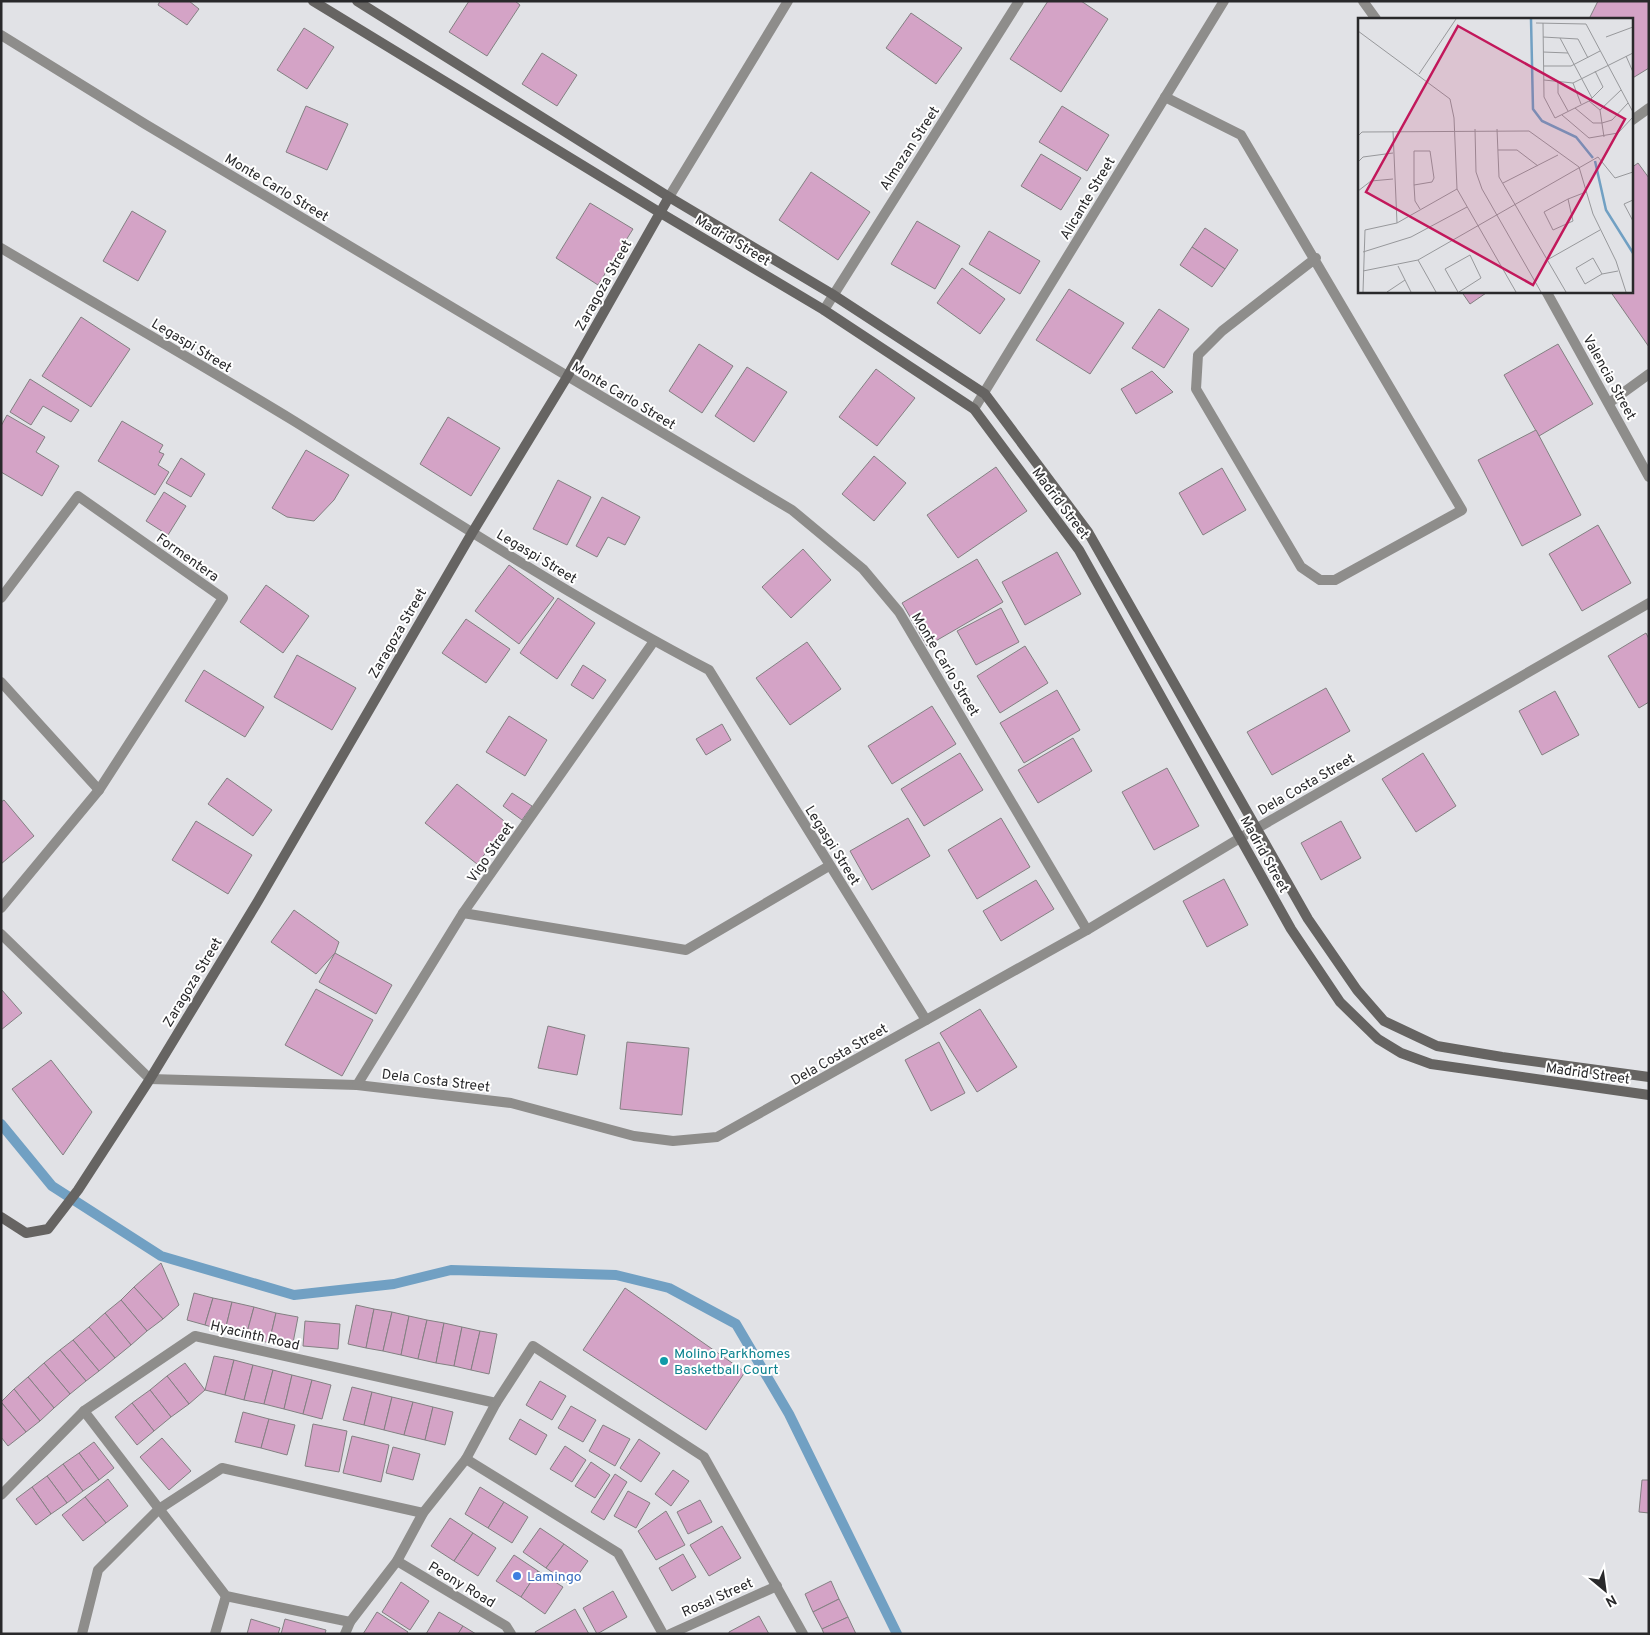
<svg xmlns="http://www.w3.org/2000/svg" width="1650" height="1635" font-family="Overpass,sans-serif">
<rect width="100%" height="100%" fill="#e1e2e6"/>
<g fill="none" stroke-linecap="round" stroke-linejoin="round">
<polyline stroke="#71a0c3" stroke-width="10" points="1,1124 52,1186 161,1256 294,1295 394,1284 451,1270 616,1275 669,1288 736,1324 789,1414 897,1634"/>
</g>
<g fill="#d4a3c6" stroke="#838082">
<polygon points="160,1 189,1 199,9 187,25 158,5"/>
<polygon points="469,1 515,1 520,5 487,56 449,32"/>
<polygon points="1048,1 1081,1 1108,19 1061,92 1010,59"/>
<polygon points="1598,1 1649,1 1649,68 1631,79 1631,19 1589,19"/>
<polygon points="911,13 962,48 936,84 886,48"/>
<polygon points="304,28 334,47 307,89 277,70"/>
<polygon points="542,53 577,75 557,106 522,84"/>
<polygon points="306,106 348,124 327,170 286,152"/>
<polygon points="1062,106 1109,135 1087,171 1039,142"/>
<polygon points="1041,154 1081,178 1061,210 1021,186"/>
<polygon points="1638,163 1649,178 1649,347 1610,291 1631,291 1631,168"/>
<polygon points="811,172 870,212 838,260 779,220"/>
<polygon points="590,203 633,229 598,285 556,258"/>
<polygon points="132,211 166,231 138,281 103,261"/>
<polygon points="917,221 960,246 935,289 891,264"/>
<polygon points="1205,228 1238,250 1225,269 1192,247"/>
<polygon points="989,231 1040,261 1020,294 969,264"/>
<polygon points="1192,247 1225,269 1212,287 1180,265"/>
<polygon points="962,268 1005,299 980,334 937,303"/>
<polygon points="1069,289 1124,323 1090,374 1036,340"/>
<polygon points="1461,291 1489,291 1470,304"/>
<polygon points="1159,309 1189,329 1164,368 1132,348"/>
<polygon points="81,317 130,349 91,407 42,376"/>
<polygon points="699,344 733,366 702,413 669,391"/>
<polygon points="1558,344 1593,404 1539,436 1504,375"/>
<polygon points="747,367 787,392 754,442 715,416"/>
<polygon points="876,369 915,398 877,446 839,417"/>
<polygon points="1152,371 1173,392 1136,414 1121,389"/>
<polygon points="30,379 79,410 71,422 43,406 31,425 10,412"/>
<polygon points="7,415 45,437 36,452 59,466 42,496 1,472 1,426"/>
<polygon points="448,417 500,448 471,496 420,464"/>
<polygon points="122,421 163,445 159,452 164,454 158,465 169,472 155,495 98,461"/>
<polygon points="1536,430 1581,515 1522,546 1478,460"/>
<polygon points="306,450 349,475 334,500 314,521 287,517 272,508"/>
<polygon points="874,456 906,483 874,521 842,494"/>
<polygon points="181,458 205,474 191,497 166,483"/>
<polygon points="996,467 1027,511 958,558 927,515"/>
<polygon points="1222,468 1246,510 1203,535 1179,493"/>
<polygon points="558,480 591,497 567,545 533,529"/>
<polygon points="164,492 186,506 168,535 146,521"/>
<polygon points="602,497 640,517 625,545 608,537 597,557 576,546"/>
<polygon points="1598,525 1631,583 1582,611 1549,554"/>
<polygon points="803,549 831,580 791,618 762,587"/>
<polygon points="1057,552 1081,594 1025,625 1002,582"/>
<polygon points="977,559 1003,602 927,646 902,603"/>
<polygon points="509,565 554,598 519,644 475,611"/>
<polygon points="266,585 309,616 283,653 240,622"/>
<polygon points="558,598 595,623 557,679 520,653"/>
<polygon points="1001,608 1019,642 976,665 957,631"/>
<polygon points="466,619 510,649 486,683 442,653"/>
<polygon points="1646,633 1649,639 1649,702 1639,708 1608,656"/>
<polygon points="807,642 841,689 790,725 756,678"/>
<polygon points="1025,646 1048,683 1000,713 977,676"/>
<polygon points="297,655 356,688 332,730 274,697"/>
<polygon points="583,665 606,680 593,699 571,685"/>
<polygon points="204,670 264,707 245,737 185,701"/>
<polygon points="1326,688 1350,731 1272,775 1247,732"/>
<polygon points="1057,690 1080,730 1024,763 1000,723"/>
<polygon points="1555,691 1579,735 1542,755 1519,711"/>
<polygon points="932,706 956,744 892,784 868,746"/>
<polygon points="509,716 547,740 525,776 486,752"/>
<polygon points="722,724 731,740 706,755 696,739"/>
<polygon points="1073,738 1092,771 1038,803 1018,770"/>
<polygon points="960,753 983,790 924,826 901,789"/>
<polygon points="1423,753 1456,806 1416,832 1382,779"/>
<polygon points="1167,768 1199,826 1154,850 1122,792"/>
<polygon points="227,778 272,810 253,836 208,804"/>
<polygon points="457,784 508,824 477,864 425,823"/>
<polygon points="512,793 532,806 522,820 503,806"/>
<polygon points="4,800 34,836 1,864 1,802"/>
<polygon points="908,818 930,856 872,890 850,851"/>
<polygon points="1001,818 1030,867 977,899 948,850"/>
<polygon points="196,821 252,855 228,894 172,860"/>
<polygon points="1341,821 1361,858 1321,880 1301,843"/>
<polygon points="1224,879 1248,925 1207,947 1183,901"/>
<polygon points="1036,880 1054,909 1001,941 983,911"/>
<polygon points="294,910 339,942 335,953 316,974 271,942"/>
<polygon points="335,953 392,985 376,1014 319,982"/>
<polygon points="1,989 22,1013 1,1030"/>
<polygon points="316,989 373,1020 342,1076 285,1045"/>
<polygon points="980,1009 1017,1067 977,1092 940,1033"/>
<polygon points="548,1026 585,1035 577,1075 538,1068"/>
<polygon points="627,1042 689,1048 682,1115 620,1109"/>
<polygon points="939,1042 965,1093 931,1111 905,1060"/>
<polygon points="51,1060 92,1112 63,1155 12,1089"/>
<polygon points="161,1263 179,1305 163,1319 134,1287"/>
<polygon points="134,1287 163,1319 147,1331 121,1300"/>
<polygon points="625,1288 745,1372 706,1430 583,1350"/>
<polygon points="194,1293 213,1298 205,1325 187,1320"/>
<polygon points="213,1298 232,1302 225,1331 205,1325"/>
<polygon points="121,1300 147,1331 131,1345 105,1313"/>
<polygon points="232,1302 254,1307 246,1336 225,1331"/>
<polygon points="356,1305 374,1309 366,1348 348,1344"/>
<polygon points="254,1307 276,1313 269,1343 246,1336"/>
<polygon points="374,1309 392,1312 383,1351 366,1348"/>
<polygon points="392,1312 409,1316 401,1355 383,1351"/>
<polygon points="105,1313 131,1345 115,1358 89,1327"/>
<polygon points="276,1313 298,1317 292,1348 269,1343"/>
<polygon points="409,1316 427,1320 418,1359 401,1355"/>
<polygon points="427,1320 444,1323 436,1363 418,1359"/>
<polygon points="305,1321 340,1324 338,1349 303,1346"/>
<polygon points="444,1323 462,1327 454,1366 436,1363"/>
<polygon points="89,1327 115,1358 99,1371 73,1340"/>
<polygon points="462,1327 480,1331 471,1370 454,1366"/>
<polygon points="480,1331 497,1334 489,1374 471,1370"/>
<polygon points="73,1340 99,1371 86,1381 60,1350"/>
<polygon points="60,1350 86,1381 70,1394 44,1363"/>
<polygon points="214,1356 234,1360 225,1395 205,1390"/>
<polygon points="234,1360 253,1365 244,1400 225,1395"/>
<polygon points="44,1363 70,1394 54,1408 28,1377"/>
<polygon points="185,1363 205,1390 189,1404 167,1376"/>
<polygon points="253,1365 273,1370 264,1404 244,1400"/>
<polygon points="273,1370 292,1375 284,1409 264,1404"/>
<polygon points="292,1375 312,1380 303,1414 284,1409"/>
<polygon points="167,1376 189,1404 171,1417 150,1390"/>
<polygon points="28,1377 54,1408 40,1421 14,1389"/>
<polygon points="312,1380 331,1385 322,1419 303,1414"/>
<polygon points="540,1381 566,1396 552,1420 526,1405"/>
<polygon points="352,1387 372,1392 364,1425 343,1420"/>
<polygon points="14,1389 40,1421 26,1432 1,1402"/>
<polygon points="150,1390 171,1417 154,1431 132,1403"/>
<polygon points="372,1392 392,1397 384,1430 364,1425"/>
<polygon points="392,1397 413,1402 404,1435 384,1430"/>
<polygon points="1,1402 26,1432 8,1446 1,1437"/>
<polygon points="413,1402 433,1407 425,1440 404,1435"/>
<polygon points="132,1403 154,1431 137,1445 115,1417"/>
<polygon points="571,1406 596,1420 583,1442 558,1428"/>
<polygon points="433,1407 453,1412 445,1445 425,1440"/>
<polygon points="243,1412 269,1419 261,1448 235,1442"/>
<polygon points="269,1419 295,1425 287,1455 261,1448"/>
<polygon points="520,1419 547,1435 536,1455 509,1439"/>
<polygon points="313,1424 347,1431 339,1472 305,1466"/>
<polygon points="603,1425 630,1439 615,1466 589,1451"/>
<polygon points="352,1436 389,1445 381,1482 343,1473"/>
<polygon points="162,1438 191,1471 169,1490 140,1457"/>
<polygon points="639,1439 660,1453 641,1482 620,1468"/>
<polygon points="94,1442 114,1468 99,1480 79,1453"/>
<polygon points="565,1446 586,1460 572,1482 550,1469"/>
<polygon points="393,1447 420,1454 413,1480 386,1473"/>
<polygon points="79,1453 99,1480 83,1491 63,1464"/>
<polygon points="591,1462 610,1475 595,1498 575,1486"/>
<polygon points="63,1464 83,1491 67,1503 47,1476"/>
<polygon points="673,1470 689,1481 671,1506 655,1494"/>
<polygon points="615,1474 627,1482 604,1520 591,1512"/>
<polygon points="47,1476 67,1503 51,1514 32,1487"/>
<polygon points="108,1479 128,1506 106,1523 85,1497"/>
<polygon points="1642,1480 1649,1480 1649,1513 1639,1512"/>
<polygon points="32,1487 51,1514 36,1525 16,1499"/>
<polygon points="480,1487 504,1502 488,1528 465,1514"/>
<polygon points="628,1491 650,1503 636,1528 614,1516"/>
<polygon points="85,1497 106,1523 83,1541 62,1515"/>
<polygon points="700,1500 712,1522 688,1534 677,1512"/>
<polygon points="504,1502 528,1517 512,1543 488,1528"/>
<polygon points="666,1511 685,1545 656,1560 638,1531"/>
<polygon points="450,1518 473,1533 454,1561 431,1546"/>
<polygon points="722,1526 741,1558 709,1576 690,1545"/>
<polygon points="540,1528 564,1544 546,1568 523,1552"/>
<polygon points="473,1533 496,1548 478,1576 454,1561"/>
<polygon points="564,1544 588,1561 571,1585 546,1568"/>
<polygon points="683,1554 696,1577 672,1591 659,1568"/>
<polygon points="514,1555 538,1571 521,1597 496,1581"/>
<polygon points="538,1571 563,1587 545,1614 521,1597"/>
<polygon points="831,1581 839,1599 813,1612 805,1594"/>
<polygon points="401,1582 429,1601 410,1630 382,1612"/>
<polygon points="613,1591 627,1617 597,1634 583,1608"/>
<polygon points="839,1599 848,1617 822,1629 813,1612"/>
<polygon points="575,1609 589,1634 536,1634 535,1632"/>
<polygon points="377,1612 408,1632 407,1634 363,1634"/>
<polygon points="439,1612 463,1626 458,1634 426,1634"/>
<polygon points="759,1616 769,1634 729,1634 729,1632"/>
<polygon points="848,1617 856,1634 824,1634 822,1629"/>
<polygon points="251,1619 280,1628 278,1634 247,1634"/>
<polygon points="285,1619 326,1630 325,1634 281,1634"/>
<polygon points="463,1626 476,1634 458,1634"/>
</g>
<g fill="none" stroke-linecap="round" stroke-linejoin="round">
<g stroke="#8e8d8b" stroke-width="10">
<polyline points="1363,1 1376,19"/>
<polyline points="1,35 145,124 792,510 863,569 899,612 1087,930"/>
<polyline points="1165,97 1241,135 1462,510 1335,580 1320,580 1301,567 1196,389 1198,355 1222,331 1316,258"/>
<polyline points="1631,121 1649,108"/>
<polyline points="669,197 788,1"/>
<path d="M 1,248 C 99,306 197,362 294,421 C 431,506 566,595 709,670 L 926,1020"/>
<polyline points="1546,291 1649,477"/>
<polyline points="824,310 1019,1"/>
<polyline points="1609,403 1649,374"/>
<polyline points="974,409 1224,1"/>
<polyline points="1,598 78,496 223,598 99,790 1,908"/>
<polyline points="1,682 99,790"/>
<polyline points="463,913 686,950 829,866"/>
<polyline points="1,934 150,1079 357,1085 511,1103 634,1136 673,1141 717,1137 1087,930 1240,838 1649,603"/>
<polyline points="357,1085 463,913 654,641"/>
<polyline points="84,1411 226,1596 350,1622"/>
<polyline points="466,1459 618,1553 663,1634"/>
<polyline points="1,1495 84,1411 195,1336 496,1403"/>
<polyline points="397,1561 506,1626 511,1634"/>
<polyline points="82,1634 98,1570 159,1509 222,1468 423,1513"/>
<polyline points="215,1634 226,1596"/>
<polyline points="345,1634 350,1622 397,1561 423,1513 466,1459 496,1403 533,1346 704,1457 803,1634"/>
<polyline points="670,1634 777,1586"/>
</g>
<g stroke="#666462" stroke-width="10">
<polyline points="313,1 659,212 824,310 974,409 1079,550 1291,929 1340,1002 1378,1039 1401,1053 1431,1064 1649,1095"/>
<polyline points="357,1 669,197 832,294 985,394 1088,532 1308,919 1357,990 1384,1021 1437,1046 1502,1057 1649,1077"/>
<polyline points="1,1217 26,1233 48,1229 78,1190 150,1079 258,901 472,533 567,377 669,197"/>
</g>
</g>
<circle fill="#0f9aa8" stroke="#fff" stroke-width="2" cx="664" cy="1361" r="5"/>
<circle fill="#3f7fe0" stroke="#fff" stroke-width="2" cx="517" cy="1576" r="5"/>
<g text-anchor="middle" stroke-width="4" stroke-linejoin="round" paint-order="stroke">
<g font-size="14" fill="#29292b" stroke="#fff">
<text transform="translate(909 148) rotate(-57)" y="5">Almazan Street</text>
<text transform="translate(277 187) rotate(31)" y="5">Monte Carlo Street</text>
<text transform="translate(1087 198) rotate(-59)" y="5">Alicante Street</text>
<text transform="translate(733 240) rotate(31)" y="5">Madrid Street</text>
<text transform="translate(603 285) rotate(-61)" y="5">Zaragoza Street</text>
<text transform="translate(192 345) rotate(31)" y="5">Legaspi Street</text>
<text transform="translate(1610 377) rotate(61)" y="5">Valencia Street</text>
<text transform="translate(624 395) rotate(31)" y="5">Monte Carlo Street</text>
<text transform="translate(1061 503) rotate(53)" y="5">Madrid Street</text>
<text transform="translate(537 556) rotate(31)" y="5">Legaspi Street</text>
<text transform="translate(188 557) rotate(35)" y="5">Formentera</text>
<text transform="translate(397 633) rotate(-60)" y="5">Zaragoza Street</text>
<text transform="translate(946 664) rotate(59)" y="5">Monte Carlo Street</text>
<text transform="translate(1306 784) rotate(-30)" y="5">Dela Costa Street</text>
<text transform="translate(833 845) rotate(58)" y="5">Legaspi Street</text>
<text transform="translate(490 852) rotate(-55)" y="5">Vigo Street</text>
<text transform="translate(1265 854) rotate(61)" y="5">Madrid Street</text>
<text transform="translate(192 982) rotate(-59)" y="5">Zaragoza Street</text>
<text transform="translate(839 1054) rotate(-30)" y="5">Dela Costa Street</text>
<text transform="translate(1588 1073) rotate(8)" y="5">Madrid Street</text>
<text transform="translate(436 1080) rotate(7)" y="5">Dela Costa Street</text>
<text transform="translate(255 1335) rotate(13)" y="5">Hyacinth Road</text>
<text transform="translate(462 1584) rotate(31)" y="5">Peony Road</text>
<text transform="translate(717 1597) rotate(-24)" y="5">Rosal Street</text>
</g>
<g font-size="14" fill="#0d838f" stroke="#fff" text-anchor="start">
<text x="674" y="1358">Molino Parkhomes<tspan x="674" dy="16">Basketball Court</tspan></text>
</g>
<g font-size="14" fill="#366cbe" stroke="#fff" text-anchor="start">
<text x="527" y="1581">Lamingo</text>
</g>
</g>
<g transform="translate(1358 18)">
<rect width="275" height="275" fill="#e1e2e6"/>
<path fill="none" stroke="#71a0c3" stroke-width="2.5" d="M 173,1 L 175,91 L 184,103 L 218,119 L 235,140M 237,143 L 248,192 L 275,235"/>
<path fill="none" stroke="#97989b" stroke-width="1" d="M 178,5 L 228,6 L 275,94M 185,5 L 186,79 L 197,100 L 231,83 L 245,69 L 237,53M 0,13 L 92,81 L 96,100 L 99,171 L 158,274M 185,19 L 220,21 L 230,40M 248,19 L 275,9M 202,20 L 234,80M 185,34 L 210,35M 268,38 L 275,54M 186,48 L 213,48 L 242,33M 61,56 L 98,1M 186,62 L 215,65 L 275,35M 200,63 L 200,75 L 210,93M 215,65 L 223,86M 231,83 L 242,92 L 246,119M 217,90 L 235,105 L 244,105 L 254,102 L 270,85M 242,92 L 263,72M 204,97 L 231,120 L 260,115 L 275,99M 117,111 L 118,154 L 124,171 L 183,274M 139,111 L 141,159 L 208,274M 35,113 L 39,205M 0,118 L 4,114 L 171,113 L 221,149 L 235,196 L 258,243 L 268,274M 140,132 L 159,132 L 180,148M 0,144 L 5,139 L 35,135M 145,165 L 200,137M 56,167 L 74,164 L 76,160 L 72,133 L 56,133 L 56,167 L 57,183 L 62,191M 0,173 L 13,163 L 35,161M 210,181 L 215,203 L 195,212 L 186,194 L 210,181 L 228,174M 275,182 L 266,186 L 275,203M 5,234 L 53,219 L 109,189M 60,242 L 78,274M 189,242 L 242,212M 40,248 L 53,274M 5,253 L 60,242 L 240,139 L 257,160 L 275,154M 244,256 L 235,240 L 218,250 L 227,266 L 244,256 L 260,253M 5,274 L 7,212 L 39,205 L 99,171M 29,274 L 47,262M 100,274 L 87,251 L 112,237 L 123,260 L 101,274"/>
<path fill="#c2185b" fill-opacity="0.15" stroke="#c2185b" stroke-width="2.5" d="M 100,8 L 267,101 L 175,267 L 8,174 Z"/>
<rect width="275" height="275" fill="none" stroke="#29292b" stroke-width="2.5"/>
</g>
<rect width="1650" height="1635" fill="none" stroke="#29292b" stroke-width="5"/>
<g transform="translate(1605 1590) rotate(151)" stroke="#ffffff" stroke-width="4" paint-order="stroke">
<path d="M0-4L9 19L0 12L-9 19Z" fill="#29292b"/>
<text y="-8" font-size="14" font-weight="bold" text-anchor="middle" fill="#29292b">N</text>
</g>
</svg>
